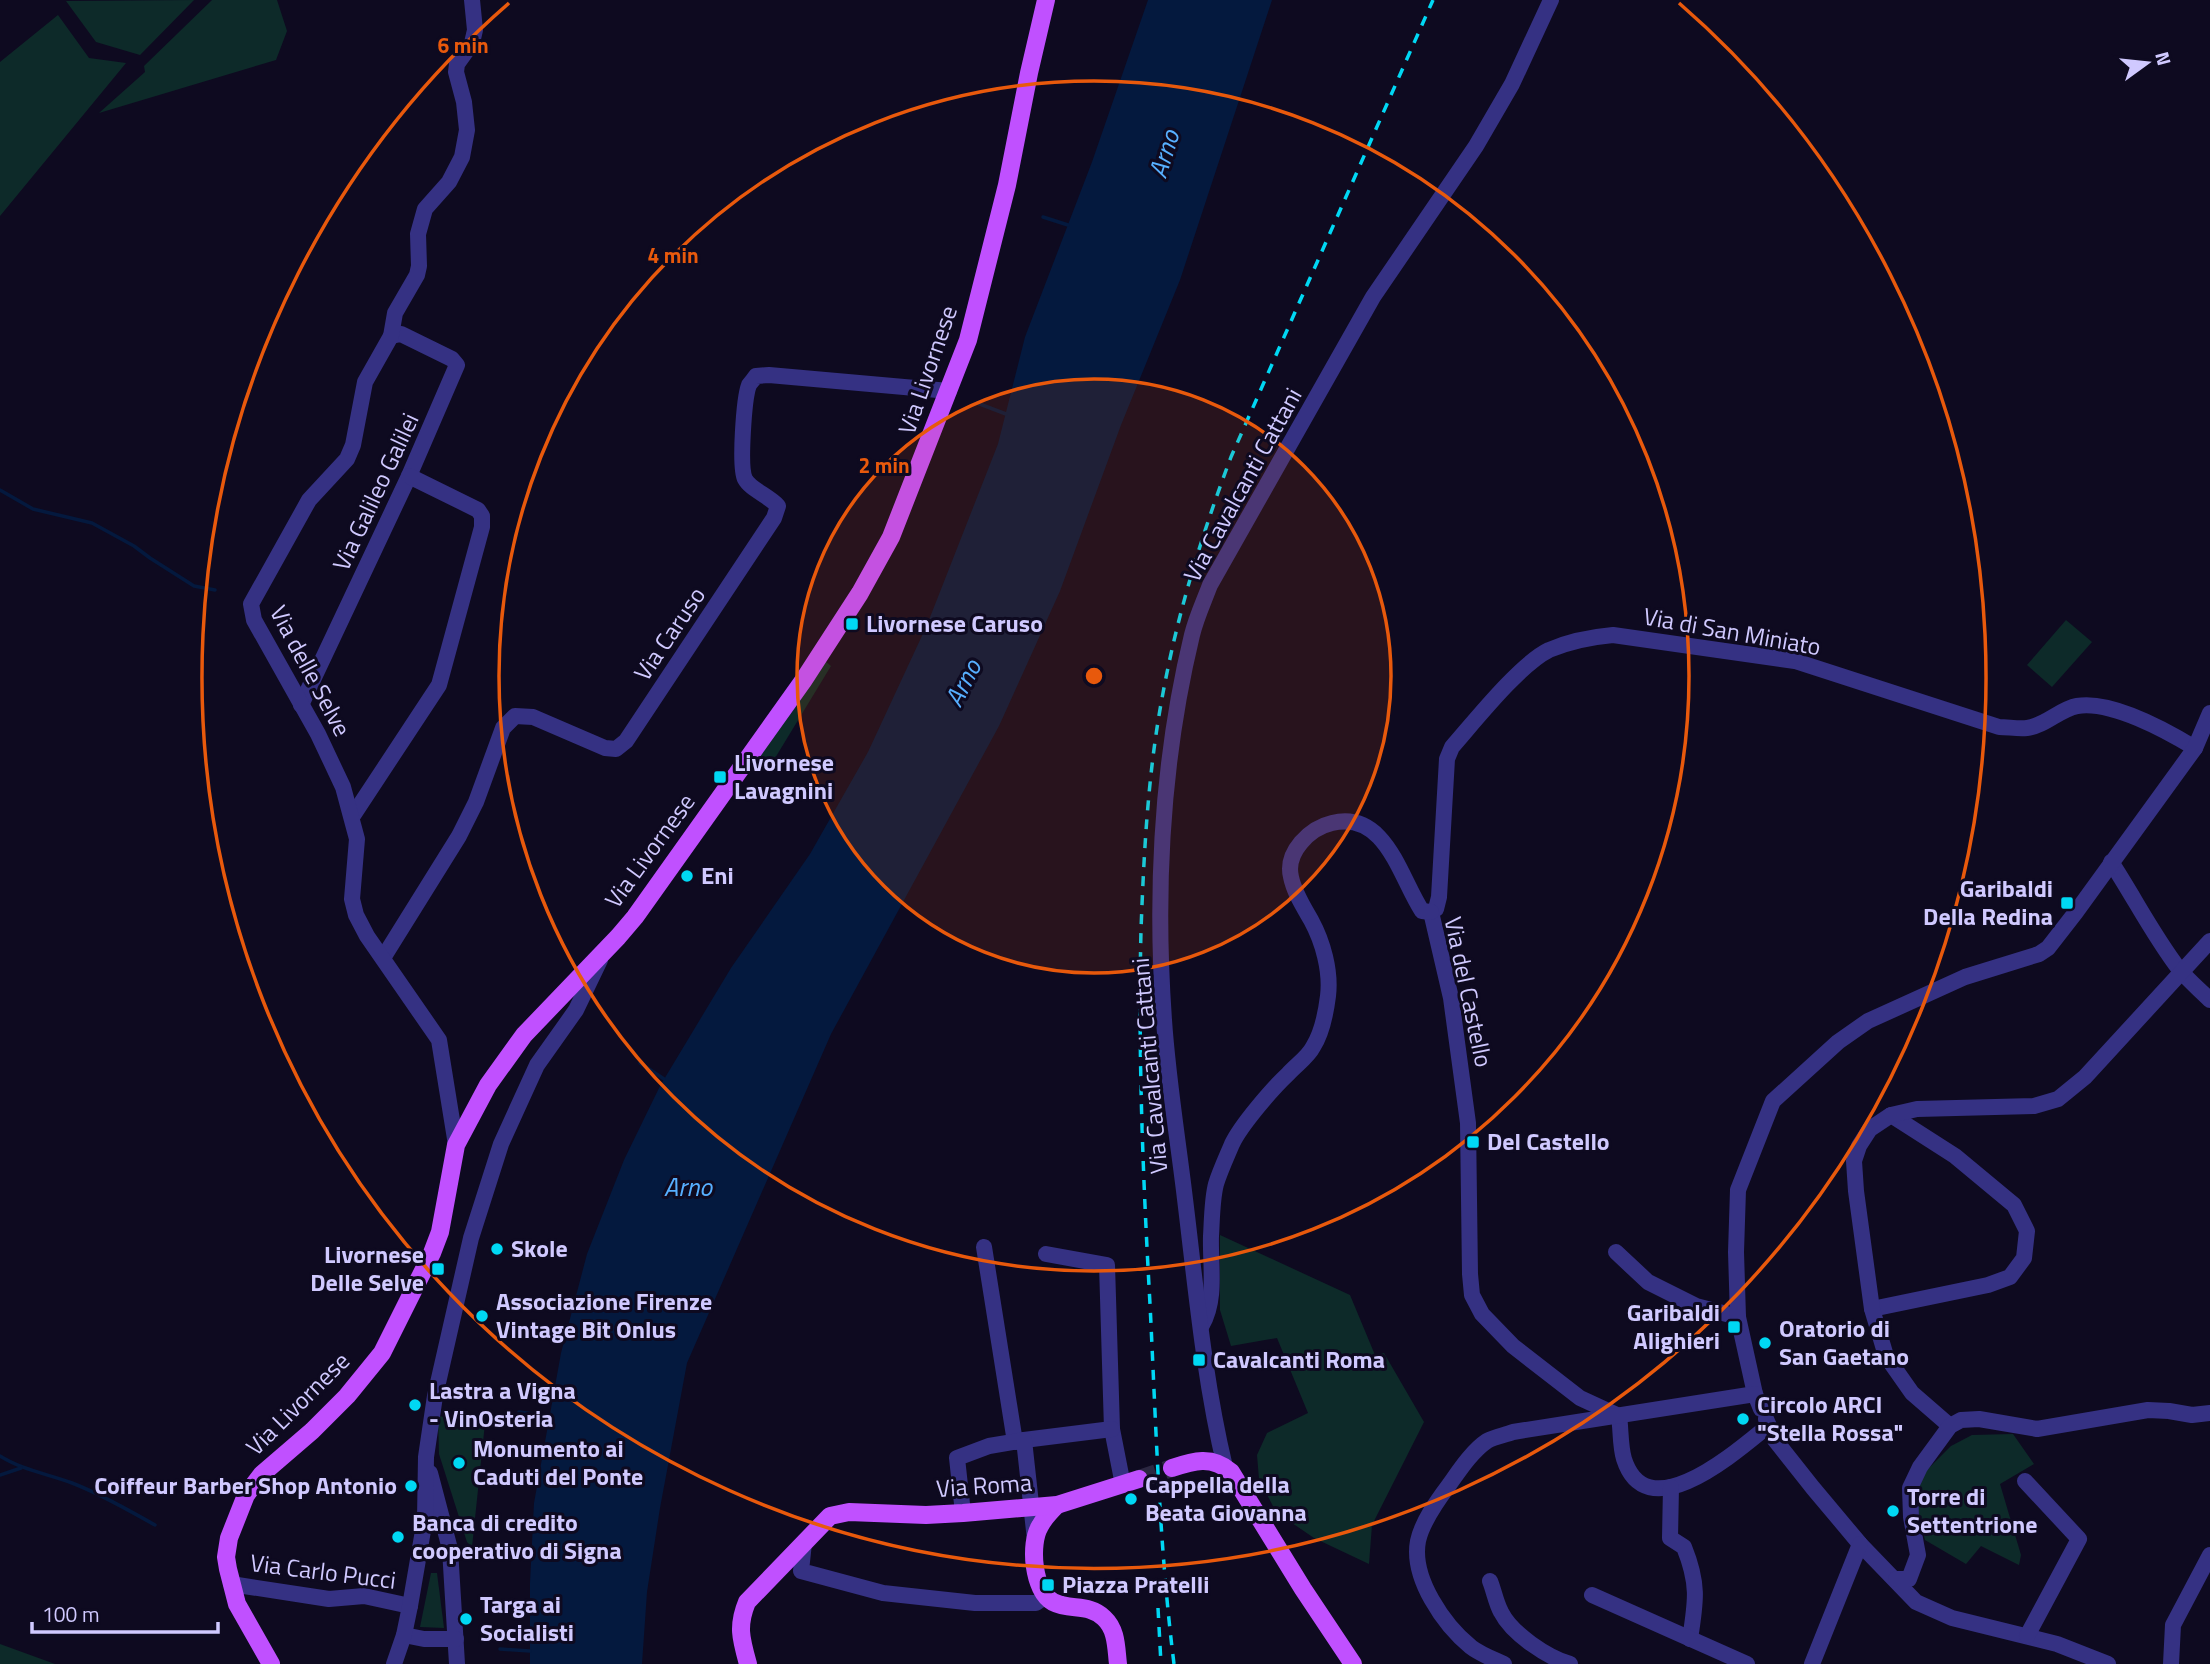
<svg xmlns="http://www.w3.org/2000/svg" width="2210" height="1664" font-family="'Titillium Web',sans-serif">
<rect width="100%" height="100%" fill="#0e0a20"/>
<g fill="#0d2a29">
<polygon points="194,0 140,55 96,42 66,1"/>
<polygon points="212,0 277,0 287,31 276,60 99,113 145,72 144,66"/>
<polygon points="58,15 89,58 126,63 0,216 0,62"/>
<polygon points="2066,620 2092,642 2052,687 2027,665"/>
<polygon points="824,660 831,666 769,768 754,757"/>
<polygon points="1220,1235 1350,1295 1375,1355 1384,1353 1424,1422 1372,1525 1369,1564 1314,1538 1276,1512 1259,1479 1257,1455 1267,1433 1308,1413 1277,1338 1231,1346 1220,1310"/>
<polygon points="438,1416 485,1423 472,1547 467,1542 439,1454"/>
<polygon points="2013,1434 2034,1464 2000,1484 2021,1555 2019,1565 1981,1546 1966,1564 1925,1540 1914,1493 1926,1471 1951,1446 1972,1435"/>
<polygon points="431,1573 437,1573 444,1628 420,1627"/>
<polygon points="0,1644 55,1664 0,1664"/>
</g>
<polygon fill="#04193e" points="1148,0 1272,0 1180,280 1121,425 1060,591 999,726 831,1034 687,1363 660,1508 647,1592 642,1664 530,1664 530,1583 534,1503 561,1353 587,1254 624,1160 660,1086 731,968 810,854 868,752 927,625 998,444 1025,337 1092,162"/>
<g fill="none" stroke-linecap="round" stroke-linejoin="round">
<g stroke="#04193e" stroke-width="3.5">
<polyline points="1043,217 1068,225"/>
<polyline points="977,403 1006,414"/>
<polyline points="0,490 33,509 92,523 134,546 150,558 194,586 215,590"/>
<polyline points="640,1063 664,1079"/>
<polyline points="519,1412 549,1416"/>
<path d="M 0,1456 C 22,1470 48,1474 72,1483 C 101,1494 128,1510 155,1525"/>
<polyline points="0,1475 21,1468"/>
<polyline points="500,1649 530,1651"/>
</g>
<polyline stroke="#2b2741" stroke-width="18" stroke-dasharray="18 9" stroke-linecap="butt" points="1139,1479 1172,1468"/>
<g stroke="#353183" stroke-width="16">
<polyline points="301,705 409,476 457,365 452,359 401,334 391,336"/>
<polyline points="352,817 439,685 482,527 482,516 478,510 409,476"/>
<path d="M 2111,862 C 2134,897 2153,935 2179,969 C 2188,980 2200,990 2210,1000"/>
<path d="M 1431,912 L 1436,909 L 1439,897 L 1447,759 L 1452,747 C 1474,722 1520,664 1549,650 C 1570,641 1591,637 1613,635 L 1795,661 L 1999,727 C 2008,727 2018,729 2027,728 C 2045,726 2060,709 2077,706 C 2111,700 2167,731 2195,748"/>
<polyline points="1431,912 1451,998 1468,1123 1470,1274 1472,1295 1482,1314 1513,1346 1580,1398 1619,1416"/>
<path d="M 383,958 L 459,836 L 476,802 L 503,728 L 515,716 L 533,717 L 605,748 L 616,749 L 626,741 L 774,518 L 778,506 C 769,496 750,489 745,479 C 739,467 744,398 749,385 C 751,382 754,379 756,376 L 769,375 L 949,391"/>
<polyline points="456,1145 439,1040 367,936 356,915 352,899 357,839 343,787 318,734 254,620 251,604 309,500 347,459 353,445 365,382 391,336 395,313 417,275 419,266 418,234 425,209 449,182 462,157 467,130 464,102 456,72 457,64 472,43 475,30 472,0"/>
<polyline points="984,1247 1015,1442"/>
<polyline points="1616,1252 1648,1282 1696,1306 1738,1317"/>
<polyline points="1046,1254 1107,1265 1112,1429 1123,1485"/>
<polyline points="1872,1309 1988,1285 2010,1277 2024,1258 2027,1231 2014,1205 1955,1156 1891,1115"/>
<path d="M 1202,1325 C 1217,1299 1210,1265 1211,1236 C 1212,1220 1212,1199 1216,1184 C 1220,1171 1227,1156 1232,1144 C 1241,1125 1272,1089 1288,1074 C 1296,1065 1308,1057 1313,1047 C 1322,1033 1326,1012 1328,996 C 1331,971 1323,942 1311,920 C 1303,906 1294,892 1291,877 C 1285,852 1310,828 1332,823 C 1386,810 1400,878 1422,911 L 1431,912"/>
<polyline points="1761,1409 1755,1394 1738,1317 1736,1252 1738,1190 1773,1101 1838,1042 1868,1021 1965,977 2039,954 2048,948 2076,912 2195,748 2210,713"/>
<path d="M 1619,1416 C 1621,1429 1620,1446 1624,1459 C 1647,1531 1737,1451 1768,1426"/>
<polyline points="1766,1419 1775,1440 1813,1488 1860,1544 1916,1602 1952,1618 2057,1644 2108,1664"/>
<polyline points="1950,1426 1912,1393 1886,1356 1872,1309 1856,1191 1854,1161 1859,1146 1870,1129 1891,1115 1917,1109 2034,1106 2058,1099 2085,1077 2210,941"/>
<polyline points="1024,1440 1112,1429"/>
<path d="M 1225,1467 C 1204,1379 1196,1289 1185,1199 C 1178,1140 1168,1080 1164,1020 C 1155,892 1162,759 1192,635 C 1196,618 1204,601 1210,585 L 1373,297 L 1476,146 L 1512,84 L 1551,0"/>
<polyline points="430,1473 450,1549 457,1664"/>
<polyline points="2025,1481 2079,1539 2027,1636"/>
<path d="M 1671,1487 L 1670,1538 L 1684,1547 C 1699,1584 1696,1601 1690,1639"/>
<polyline points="963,1513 957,1458 989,1446 1024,1440 1035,1540"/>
<polyline points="804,1543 801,1571 883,1593 975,1603 1036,1603 1046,1596"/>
<polyline points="1896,1579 1909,1579 1918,1555 1911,1517 1910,1488 1920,1467 1950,1426 1961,1420 1979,1419 2037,1429 2148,1410 2169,1411 2192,1415 2210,1413"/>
<path d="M 1490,1581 C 1494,1591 1496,1603 1501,1612 C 1512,1634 1547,1657 1570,1664"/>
<polyline points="231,1584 329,1599 364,1596 410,1606"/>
<polyline points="1592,1595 1747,1664"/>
<polyline points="404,1635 424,1639 456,1639"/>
<polyline points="394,1664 404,1635 410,1606 425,1519 426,1457 435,1396 471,1238 501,1144 537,1065 576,1010 600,960"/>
<path d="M 1504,1664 C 1493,1659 1480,1654 1471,1647 C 1444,1625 1411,1578 1418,1541 C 1422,1522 1437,1501 1449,1485 C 1459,1471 1472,1451 1487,1441 C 1494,1437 1505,1435 1513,1432 L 1755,1394"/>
<polyline points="1812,1664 1860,1544"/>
<polyline points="2171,1664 2173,1625 2210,1555"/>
</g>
<g stroke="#c050ff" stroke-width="18">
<path d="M 1172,1468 C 1193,1461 1212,1455 1231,1472 L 1303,1589 L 1353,1664"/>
<path d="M 1057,1505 C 1051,1511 1044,1518 1040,1526 C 1029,1544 1033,1591 1053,1602 C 1070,1611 1089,1603 1104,1618 C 1117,1630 1116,1648 1118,1664"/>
<polyline points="271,1664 237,1604 228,1569 226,1557 229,1538 246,1495 262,1474 312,1431 347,1396 382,1353 432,1253 440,1232 456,1145 488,1085 524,1035 618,937 635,917 803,681 860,593 891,537 968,340 1007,185 1029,73 1046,0"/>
<path d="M 748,1664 C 741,1639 737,1626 747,1602 L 830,1516 L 849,1512 L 926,1515 L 963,1513 L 1057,1505 L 1139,1479"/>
</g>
<g stroke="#00d8f4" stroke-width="3.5" stroke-dasharray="10 9" stroke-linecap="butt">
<polyline points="1158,1608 1161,1664"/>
<path d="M 1174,1664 C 1159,1544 1156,1424 1150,1304 C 1143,1179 1138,1055 1141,930 C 1144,851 1148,771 1163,693 C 1178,612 1202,534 1231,457 L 1433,0"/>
</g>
</g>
<circle cx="1094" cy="676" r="297" fill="#e8590c" fill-opacity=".12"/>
<g fill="none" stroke="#e8590c" stroke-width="3.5">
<circle cx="1094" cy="676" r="297"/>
<circle cx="1094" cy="676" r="595"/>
<path d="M1679 3A892 892 0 1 1 509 3"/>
</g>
<g fill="#00d8f4" stroke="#0e0a20" stroke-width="2.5">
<rect x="845" y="617" width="14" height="14" rx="3.5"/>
<rect x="713" y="770" width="14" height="14" rx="3.5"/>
<circle cx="687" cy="876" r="7"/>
<rect x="2060" y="896" width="14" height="14" rx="3.5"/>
<rect x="1466" y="1135" width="14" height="14" rx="3.5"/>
<circle cx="497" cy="1249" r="7"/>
<rect x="431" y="1262" width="14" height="14" rx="3.5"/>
<circle cx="482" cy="1316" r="7"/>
<rect x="1727" y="1320" width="14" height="14" rx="3.5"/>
<circle cx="1765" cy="1343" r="7"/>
<rect x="1192" y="1353" width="14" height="14" rx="3.5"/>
<circle cx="415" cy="1405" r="7"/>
<circle cx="1743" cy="1419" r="7"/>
<circle cx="459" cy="1463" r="7"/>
<circle cx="411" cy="1486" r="7"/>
<circle cx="1131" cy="1499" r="7"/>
<circle cx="1893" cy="1511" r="7"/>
<circle cx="398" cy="1537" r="7"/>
<rect x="1041" y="1578" width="14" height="14" rx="3.5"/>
<circle cx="466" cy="1619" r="7"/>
</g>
<g text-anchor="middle" stroke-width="6" stroke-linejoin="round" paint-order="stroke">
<g font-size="24" fill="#d0c9ff" stroke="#0e0a20">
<text transform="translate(928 370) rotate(-71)" y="8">Via Livornese</text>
<text transform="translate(1243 485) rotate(-61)" y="8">Via Cavalcanti Cattani</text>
<text transform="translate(376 492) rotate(-65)" y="8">Via Galileo Galilei</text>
<text transform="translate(1732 632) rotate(10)" y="8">Via di San Miniato</text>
<text transform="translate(670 634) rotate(-56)" y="8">Via Caruso</text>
<text transform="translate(310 671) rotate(62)" y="8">Via delle Selve</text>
<text transform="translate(650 851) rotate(-54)" y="8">Via Livornese</text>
<text transform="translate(1468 992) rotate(78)" y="8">Via del Castello</text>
<text transform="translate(1150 1066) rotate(-95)" y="8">Via Cavalcanti Cattani</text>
<text transform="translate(298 1404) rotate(-45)" y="8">Via Livornese</text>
<text transform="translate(984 1486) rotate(-4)" y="8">Via Roma</text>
<text transform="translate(323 1572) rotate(7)" y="8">Via Carlo Pucci</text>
</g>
<g font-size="24" font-weight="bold" fill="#d0c9ff" stroke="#0e0a20" text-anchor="start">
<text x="866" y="632">Livornese Caruso</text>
<text x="734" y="771">Livornese<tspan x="734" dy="28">Lavagnini</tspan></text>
<text x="701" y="884">Eni</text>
<text x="2053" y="897" text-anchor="end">Garibaldi<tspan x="2053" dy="28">Della Redina</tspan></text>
<text x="1487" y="1150">Del Castello</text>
<text x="511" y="1257">Skole</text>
<text x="424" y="1263" text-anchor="end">Livornese<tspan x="424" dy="28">Delle Selve</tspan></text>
<text x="496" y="1310">Associazione Firenze<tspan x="496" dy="28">Vintage Bit Onlus</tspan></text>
<text x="1720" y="1321" text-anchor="end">Garibaldi<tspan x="1720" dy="28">Alighieri</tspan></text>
<text x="1779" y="1337">Oratorio di<tspan x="1779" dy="28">San Gaetano</tspan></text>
<text x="1213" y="1368">Cavalcanti Roma</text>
<text x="429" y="1399">Lastra a Vigna<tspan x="429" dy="28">- VinOsteria</tspan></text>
<text x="1757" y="1413">Circolo ARCI<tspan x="1757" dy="28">"Stella Rossa"</tspan></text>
<text x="473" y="1457">Monumento ai<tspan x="473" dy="28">Caduti del Ponte</tspan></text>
<text x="1145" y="1493">Cappella della<tspan x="1145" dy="28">Beata Giovanna</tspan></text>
<text x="397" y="1494" text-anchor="end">Coiffeur Barber Shop Antonio</text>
<text x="1907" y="1505">Torre di<tspan x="1907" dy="28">Settentrione</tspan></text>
<text x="412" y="1531">Banca di credito<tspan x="412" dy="28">cooperativo di Signa</tspan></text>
<text x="1062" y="1593">Piazza Pratelli</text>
<text x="480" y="1613">Targa ai<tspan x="480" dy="28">Socialisti</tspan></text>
</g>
<g font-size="26" font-style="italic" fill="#57afff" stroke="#0e0a20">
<text transform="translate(1164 154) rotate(-73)" y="9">Arno</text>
<text transform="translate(963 683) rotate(-63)" y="9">Arno</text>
<text x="688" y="1196">Arno</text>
</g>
</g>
<circle cx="1094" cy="676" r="10" fill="#e8590c" stroke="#0e0a20" stroke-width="3.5"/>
<g font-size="21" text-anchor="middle" font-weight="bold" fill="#e8590c" stroke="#0e0a20" stroke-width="6" stroke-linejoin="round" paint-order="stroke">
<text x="463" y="53">6 min</text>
<text x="673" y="263">4 min</text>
<text x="884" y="473">2 min</text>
</g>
<g transform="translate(2147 63) rotate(75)" stroke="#0e0a20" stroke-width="5" paint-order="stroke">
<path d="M0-5L12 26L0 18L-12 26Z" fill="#d0c9ff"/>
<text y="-10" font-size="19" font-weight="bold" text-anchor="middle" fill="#d0c9ff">N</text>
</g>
<path d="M32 1622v10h186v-10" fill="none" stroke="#d0c9ff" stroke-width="3.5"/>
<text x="42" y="1622" font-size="21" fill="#d0c9ff" stroke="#0e0a20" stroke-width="5" paint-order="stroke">100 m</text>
</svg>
